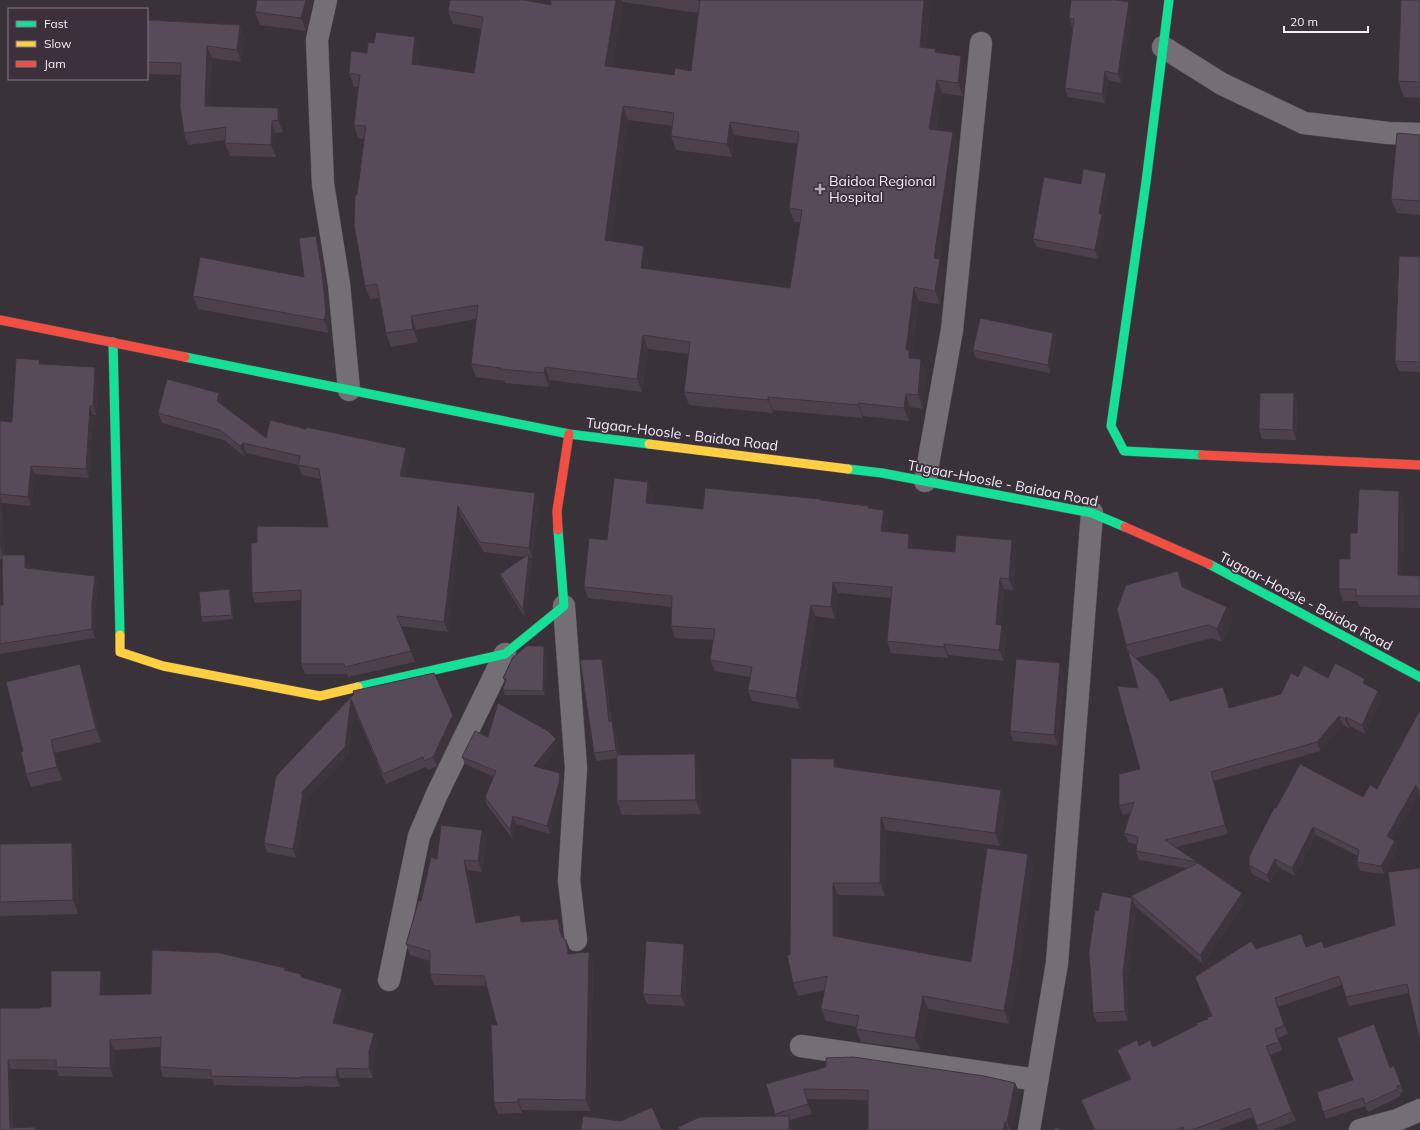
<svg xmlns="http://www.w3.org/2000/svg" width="1420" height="1130" font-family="Mulish,sans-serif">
<rect width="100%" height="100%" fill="#393339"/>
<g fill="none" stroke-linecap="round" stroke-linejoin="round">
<defs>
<g id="street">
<polyline points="326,0 317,40 323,184 339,284 349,390"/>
<polyline points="1163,47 1222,84 1304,123 1388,133 1420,134"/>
<polyline points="925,481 952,330 981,43"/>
<polyline points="564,606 576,768 569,880 576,940"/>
<polyline points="389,980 419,836 437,794 505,654"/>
<polyline points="801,1046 1037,1080"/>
<polyline points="1029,1130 1057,963 1092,513"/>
<polyline points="1360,1130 1397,1120 1420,1110"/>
</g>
<g id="fast">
<polyline points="1169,0 1146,182 1111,426 1124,451 1202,455"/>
<polyline points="113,342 120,635"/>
<polyline points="185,357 569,434 649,444"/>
<polyline points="848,469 882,473 1092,513 1125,527"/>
<polyline points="1209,564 1420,677"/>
<polyline points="358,687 505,654 564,606 558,530"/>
</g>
<g id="slow">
<polyline points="649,444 848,469"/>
<polyline points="120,635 120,652 163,666 320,696 358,687"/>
</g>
<g id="jam">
<polyline points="0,320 185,357"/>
<polyline points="1202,455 1420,465"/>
<polyline points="1125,527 1209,564"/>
<polyline points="558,530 557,511 569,434"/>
</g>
</defs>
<use href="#street" stroke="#575257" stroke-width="23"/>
<use href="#fast" stroke="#575257" stroke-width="10"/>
<use href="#slow" stroke="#575257" stroke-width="10"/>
<use href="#jam" stroke="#575257" stroke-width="10"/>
<use href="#street" stroke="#746f74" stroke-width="22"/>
<use href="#fast" stroke="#16e098" stroke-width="9"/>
<use href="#slow" stroke="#ffcf43" stroke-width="9"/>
<use href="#jam" stroke="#f24e42" stroke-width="9"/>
</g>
<g fill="#4c404d" fill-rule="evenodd">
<polygon points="313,0 306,31 260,25 255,12"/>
<path d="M 551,0 L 929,0 L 930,3 L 926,48 L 936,49 L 937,52 L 966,69 L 963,96 L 942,93 L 936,130 L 958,145 L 940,259 L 945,272 L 940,304 L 919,301 L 911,356 L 912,358 L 921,359 L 926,373 L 923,409 L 910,407 L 909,421 L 863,416 L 863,418 L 773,410 L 773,413 L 689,405 L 684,392 L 689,354 L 648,349 L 642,392 L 550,380 L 549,387 L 505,383 L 505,381 L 476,377 L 471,364 L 476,319 L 416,330 L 418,342 L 391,347 L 386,333 L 379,298 L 370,299 L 365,286 L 357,195 L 364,139 L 358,138 L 354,125 L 358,87 L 354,87 L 349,73 L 367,53 L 420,50 L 418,65 L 474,73 L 481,29 L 453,24 L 448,11 L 551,5 ZM 623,2 L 698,13 L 691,71 L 674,75 L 612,67 ZM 628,120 L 673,126 L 671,136 L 676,150 L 732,157 L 734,135 L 798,144 L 789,208 L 794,222 L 800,222 L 790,288 L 647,269 L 648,259 L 644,246 L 611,241 Z"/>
<polygon points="1420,0 1420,98 1404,97 1398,81"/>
<polygon points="1132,11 1121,83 1108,80 1105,103 1068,97 1065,88 1073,27 1072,27 1069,18"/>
<polygon points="147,20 245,37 241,62 212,58 209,106 282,120 283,132 276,133 276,157 230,156 225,143 225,140 188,145 184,133 181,75 147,74"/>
<polygon points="1420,135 1420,215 1397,213 1391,199"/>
<polygon points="1109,182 1103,218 1105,223 1098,259 1037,247 1033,239 1081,184"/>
<polygon points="321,249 327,286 330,326 329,333 198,309 193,296 304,277"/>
<polygon points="1420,257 1420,372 1399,371 1395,361"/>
<polygon points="1056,340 1050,373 976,358 973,350"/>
<polygon points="41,364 98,376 96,415 93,415 89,478 35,474 31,506 2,503 4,555 25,555 28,564 29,568 95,576 98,585 95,612 95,638 0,654 0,605 3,605 2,559 0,559 0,421 12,422"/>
<polygon points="1294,393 1297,403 1296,440 1262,439 1259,429"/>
<polygon points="223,403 222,405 266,438 409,459 405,477 539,503 532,558 530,558 532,562 525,618 503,582 500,574 525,557 484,552 461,516 448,632 401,626 415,662 348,677 347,674 305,674 301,664 301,600 255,603 252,593 257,543 328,527 320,479 302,475 298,465 247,453 244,456 224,440 162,423 158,413"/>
<polygon points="1399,491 1404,503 1403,575 1420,576 1420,608 1360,607 1357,601 1343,601 1339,589 1350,559 1357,533"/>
<polygon points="653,493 652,504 703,509 820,500 869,508 888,521 886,532 913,546 913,548 955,552 1016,551 1013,590 1004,589 1001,625 1006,636 1004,661 948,655 948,658 891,653 887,641 891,598 838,593 835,619 815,616 800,709 752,701 748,690 750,677 715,671 710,660 714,640 675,638 671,626 672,607 588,598 584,587 607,540"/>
<polygon points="1183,584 1184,588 1227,607 1232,620 1222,642 1212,638 1135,658 1170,701 1227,696 1230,708 1281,694 1298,677 1328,678 1368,686 1378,691 1381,700 1365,734 1350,726 1349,728 1343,725 1320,751 1214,781 1228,834 1176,847 1197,862 1198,863 1245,902 1203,964 1135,906 1136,907 1127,983 1128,1021 1097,1022 1093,1013 1098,911 1132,897 1131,896 1187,868 1139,860 1136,851 1137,845 1128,842 1124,833 1130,813 1123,815 1119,806 1140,769 1138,688 1128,652 1126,645"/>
<polygon points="229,589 231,594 233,619 203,622 201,617"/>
<polygon points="546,651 545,695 505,695 503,690 505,683 503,678"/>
<polygon points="602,659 605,666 611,722 615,729 619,755 700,769 701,814 622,815 617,801 617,758 597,761 594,753"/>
<polygon points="1064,673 1058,745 1013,741 1010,731"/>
<polygon points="85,677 101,742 55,753 62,780 31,787 26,774 23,751"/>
<polygon points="354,694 457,725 437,766 428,770 426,767 386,784 354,708 348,756 305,801 306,802 296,858 267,852 264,843"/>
<polygon points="1420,710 1420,796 1419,794 1392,840 1395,841 1398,849 1384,874 1360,871 1357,862 1358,856 1316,835 1295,876 1278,867 1270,883 1252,874 1249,865 1276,808 1363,797 1377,789"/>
<polygon points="558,747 541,768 563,781 562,791 550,834 516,824 512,838 487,805 485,797 494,777 465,764 462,757"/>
<polygon points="834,759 837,767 1006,803 1000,846 886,830 885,896 838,895 838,937 971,962 1033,867 1018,974 1009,1024 928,1009 920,1050 861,1042 856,1029 857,1027 826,1021 821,1009 824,990 798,996 793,983 790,955"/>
<polygon points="482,830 486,840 482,872 468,870 478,923 522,922 558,919 562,929 563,938 566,940 570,950 570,954 589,952 593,963 590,1111 522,1110 522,1113 498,1114 494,1103 497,1025 487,986 434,985 430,974 430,961 410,955 406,944 437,859"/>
<polygon points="0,844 77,857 78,914 0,916"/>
<polygon points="1395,925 1409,993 1349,1006 1342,985 1278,1007 1288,1034 1278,1038 1282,1050 1270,1055 1296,1121 1272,1130 1258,1130 1253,1117 1218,1130 1094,1130 1081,1100 1130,1079 1120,1058 1117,1050 1139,1046 1153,1047 1208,1019 1211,1016 1195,977 1256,949 1306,947 1324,948"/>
<polygon points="687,953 685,1006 647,1004 643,994"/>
<polygon points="285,968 285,970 303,978 346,998 338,1024 374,1033 377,1042 373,1061 373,1078 340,1078 340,1087 304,1086 304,1087 214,1085 212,1079 163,1077 160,1067 161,1047 114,1050 113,1077 59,1076 57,1070 11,1069 13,1128 35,1127 36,1130 0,1130 0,1008 41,1008 51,1007 104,981 104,995 151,994"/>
<polygon points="1394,1066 1403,1092 1400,1094 1401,1096 1368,1112 1365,1106 1326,1119 1317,1092"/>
<polygon points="1015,1083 1019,1092 1011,1130 868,1130 868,1100 807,1099 812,1114 790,1120 792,1124 792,1130 679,1130 776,1117 766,1084"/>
</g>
<g fill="#3e343e">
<polygon points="306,0 313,0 306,31 301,18"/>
<polygon points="616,0 622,0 623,2 610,79 605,66"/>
<polygon points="924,0 929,0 930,3 925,61 920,47"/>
<polygon points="1129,2 1132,11 1121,83 1118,74"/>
<polygon points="240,25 245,37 241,62 237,50"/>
<polygon points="415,37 420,50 417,77 412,64"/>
<polygon points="207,46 212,58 209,118 205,106"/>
<polygon points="961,56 966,69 963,96 958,83"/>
<polygon points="1105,71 1108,80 1105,103 1102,94"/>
<polygon points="937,80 942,93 934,142 929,129"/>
<polygon points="623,106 628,120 610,254 605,240"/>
<polygon points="278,108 282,120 283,132 278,120"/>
<polygon points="272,121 276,133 276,157 271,145"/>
<polygon points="730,122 734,135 732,157 727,144"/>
<polygon points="953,132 958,145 940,259 945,272 940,304 935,291 934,258"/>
<polygon points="1106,173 1109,182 1103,218 1105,223 1098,259 1095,250 1099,214"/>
<polygon points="316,236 321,249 327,286 330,326 329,333 324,320"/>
<polygon points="644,246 648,259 645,281 641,268"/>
<polygon points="914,287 919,301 911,356 914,364 913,371 906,350"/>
<polygon points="411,316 416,330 418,342 413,329"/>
<polygon points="1053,333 1056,340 1050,373 1048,365"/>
<polygon points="643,335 648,349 642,392 637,379"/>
<polygon points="921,359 926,373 923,409 918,395"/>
<polygon points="95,367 98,376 96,415 93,406"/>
<polygon points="545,367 550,380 549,387 544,373"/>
<polygon points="219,393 223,403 221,411 217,401"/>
<polygon points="1294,393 1297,403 1296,440 1293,430"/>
<polygon points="906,394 910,407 909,421 904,408"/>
<polygon points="768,397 773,410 773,413 768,400"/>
<polygon points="858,403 863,416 863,418 858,405"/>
<polygon points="90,406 93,415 89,478 86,469"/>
<polygon points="243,443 247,453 244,456 240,446"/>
<polygon points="406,448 409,459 403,487 400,476"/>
<polygon points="31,466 35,474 31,506 28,497"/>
<polygon points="648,482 653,493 650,514 646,503"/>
<polygon points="1399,491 1404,503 1403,586 1398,575"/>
<polygon points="535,493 539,503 532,558 529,548"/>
<polygon points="0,496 2,503 4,559 1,550"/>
<polygon points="458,506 461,516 448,632 444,622"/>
<polygon points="884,510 888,521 885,543 881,531"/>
<polygon points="909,534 913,546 912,559 908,548"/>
<polygon points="1012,540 1016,551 1013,590 1009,579"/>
<polygon points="529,554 532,562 525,618 523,610"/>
<polygon points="25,555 28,564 29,576 25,568"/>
<polygon points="1178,571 1183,584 1187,600 1182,587"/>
<polygon points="95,576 98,585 95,612 95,638 92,629 92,604"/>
<polygon points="1000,578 1004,589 1000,635 996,624"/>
<polygon points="833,582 838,593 835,619 831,607"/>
<polygon points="229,589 231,594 233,619 232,615"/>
<polygon points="811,605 815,616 800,709 796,698"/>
<polygon points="1227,607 1232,620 1222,642 1217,629"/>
<polygon points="1002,625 1006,636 1004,661 999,650"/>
<polygon points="944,644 948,655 948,658 944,647"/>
<polygon points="544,646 546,651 545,695 543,691"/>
<polygon points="602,659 605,666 611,730 609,722"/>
<polygon points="1060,663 1064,673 1058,745 1054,735"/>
<polygon points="80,664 85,677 101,742 96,729"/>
<polygon points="1365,679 1368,688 1363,683"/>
<polygon points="1223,687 1227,696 1232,717 1229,708"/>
<polygon points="1378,691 1381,700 1365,734 1362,725"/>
<polygon points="351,699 354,708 348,756 305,801 306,802 296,858 293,849 301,793"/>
<polygon points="453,715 457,725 437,766 433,757"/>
<polygon points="1339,716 1343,725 1320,751 1317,742"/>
<polygon points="1346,717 1350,726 1349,728 1345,719"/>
<polygon points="612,721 615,729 619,758 616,750"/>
<polygon points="556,739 558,747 537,774 534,766"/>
<polygon points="51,740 55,753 62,780 57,767"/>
<polygon points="695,754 700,769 701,814 696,800"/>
<polygon points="834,759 838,772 834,767"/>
<polygon points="1211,772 1214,781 1228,834 1225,825"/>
<polygon points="560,773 563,781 562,791 550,834 547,826"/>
<polygon points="1416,785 1419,794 1390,844 1387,836"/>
<polygon points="1001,790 1006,803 1000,846 995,833"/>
<polygon points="513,816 516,824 512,838 510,830"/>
<polygon points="881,817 886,830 885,896 880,883"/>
<polygon points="1313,827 1316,835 1295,876 1292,868"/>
<polygon points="482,830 486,840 482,872 478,861"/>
<polygon points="1395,841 1398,849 1384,874 1381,866"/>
<polygon points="72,843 77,857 78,914 73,900"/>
<polygon points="1028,854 1033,867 1018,974 1009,1024 1004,1011"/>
<polygon points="1275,859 1278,867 1270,883 1267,875"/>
<polygon points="464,860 468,870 480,934 476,923"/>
<polygon points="833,883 838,895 838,949 833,936"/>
<polygon points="1242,893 1245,902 1203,964 1200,955"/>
<polygon points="1132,898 1136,907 1127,983 1128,1021 1125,1011 1123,973"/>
<polygon points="558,919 562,929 564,942 560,931"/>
<polygon points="566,940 570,950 571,965 568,954"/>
<polygon points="684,944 687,953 685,1006 681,996"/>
<polygon points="589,952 593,963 590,1111 586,1100"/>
<polygon points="101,971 104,981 104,1004 100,995"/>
<polygon points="342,989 346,998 336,1033 333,1023"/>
<polygon points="923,996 928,1009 920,1050 915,1038"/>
<polygon points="374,1033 377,1042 373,1061 373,1078 369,1069 369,1052"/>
<polygon points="110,1040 114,1050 113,1077 110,1068"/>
<polygon points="8,1060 11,1069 13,1130 10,1128"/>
<polygon points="337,1068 340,1078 340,1087 336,1077"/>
<polygon points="1015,1083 1019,1092 1011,1130 1010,1130 1007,1122"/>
<polygon points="804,1089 807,1099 812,1114 808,1104"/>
<polygon points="518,1099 522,1110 522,1113 518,1102"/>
<polygon points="789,1116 792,1124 792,1130 789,1130"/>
<polygon points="1005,1122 1008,1130 1003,1130"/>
</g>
<g fill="#584b59" stroke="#3e343e" fill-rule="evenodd">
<polygon points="257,0 306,0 301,18 255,12"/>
<path d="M 450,0 L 524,0 L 551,5 L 551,0 L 616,0 L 605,66 L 674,75 L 675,68 L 691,71 L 700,0 L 697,0 L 924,0 L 920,47 L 936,49 L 935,52 L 961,56 L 958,83 L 937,80 L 929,129 L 953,132 L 934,258 L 940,259 L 935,291 L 914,287 L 906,350 L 909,350 L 909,358 L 921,359 L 918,395 L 906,394 L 904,408 L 858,403 L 858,405 L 768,397 L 768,400 L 684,392 L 690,342 L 643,335 L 637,379 L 545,367 L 544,373 L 500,369 L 500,368 L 471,364 L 478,305 L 411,316 L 413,329 L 386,333 L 377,284 L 365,286 L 354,225 L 355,195 L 357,195 L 366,126 L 354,125 L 360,75 L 349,73 L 351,51 L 367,53 L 368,42 L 374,43 L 376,32 L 415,37 L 412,64 L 474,73 L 483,17 L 448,11 ZM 623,106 L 674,113 L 671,136 L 727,144 L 730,122 L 799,132 L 789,208 L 802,210 L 790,288 L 641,268 L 644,246 L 605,240 Z"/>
<polygon points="1071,0 1116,0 1129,2 1118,74 1105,71 1102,94 1065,88 1074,19 1069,18"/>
<polygon points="1401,0 1420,0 1420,82 1398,81"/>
<polygon points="147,20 240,25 237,50 207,46 205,106 278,108 278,120 272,121 271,145 225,143 226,127 184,133 180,106 181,63 147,62"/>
<polygon points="1397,133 1420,135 1420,201 1391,199"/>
<polygon points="1083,169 1106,173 1099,214 1102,214 1095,250 1033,239 1044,177 1081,184"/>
<polygon points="316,236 322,272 326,313 324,320 193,296 200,257 304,277 299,238"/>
<polygon points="1399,256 1420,257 1420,362 1395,361"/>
<polygon points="980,318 1053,333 1048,365 973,350"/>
<polygon points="16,358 40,360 39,364 95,367 93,406 90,406 86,469 31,466 28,497 0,494 0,421 12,422"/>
<polygon points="167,379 219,393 217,401 266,438 270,420 306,429 306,427 406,448 400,476 535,493 529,548 480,542 458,506 444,622 397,616 411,651 345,667 344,664 301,664 301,590 252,593 251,543 257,543 257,526 328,527 319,469 298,465 300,456 243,443 240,446 220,430 158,413"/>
<polygon points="1260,393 1294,393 1293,430 1259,429"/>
<polygon points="614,478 648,482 646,503 703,509 705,488 820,499 820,500 869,506 868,508 884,510 881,531 909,534 908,548 955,552 956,535 1012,540 1009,579 1000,578 996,624 1002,625 999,650 944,644 944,647 887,641 892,587 833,582 831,607 811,605 796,698 748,690 752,667 710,660 715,629 671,626 672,596 584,587 589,538 607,540"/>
<polygon points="1359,489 1399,491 1398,575 1420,576 1420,596 1356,596 1356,589 1339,589 1339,559 1350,559 1350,533 1357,533"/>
<polygon points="0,520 1,550 0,550"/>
<polygon points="529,554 523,610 500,574"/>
<polygon points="2,555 25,555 25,568 95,576 92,604 92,629 0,644 0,605 3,605"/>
<polygon points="1178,571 1182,587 1227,607 1217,629 1208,625 1126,645 1117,609 1126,585"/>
<polygon points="229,589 232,615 201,617 199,592"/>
<polygon points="527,646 544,646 543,691 503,690 506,679 503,678 513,657"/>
<polygon points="1128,651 1159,680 1170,701 1223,687 1229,708 1281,694 1291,673 1298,677 1304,665 1328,678 1335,663 1365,679 1363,683 1378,691 1362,725 1346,717 1345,719 1339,716 1317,742 1211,772 1225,825 1165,840 1197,862 1136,851 1138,837 1124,833 1134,802 1119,806 1119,774 1140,769 1117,686 1138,688"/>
<polygon points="602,659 609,722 612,721 616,750 594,753 580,660"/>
<polygon points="1016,659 1060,663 1054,735 1010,731"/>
<polygon points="80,664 96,729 51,740 57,767 26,774 21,752 23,751 6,682"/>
<polygon points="434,673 453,715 433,757 424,761 423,757 383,774 351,699 345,747 301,793 303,793 293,849 264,843 276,776 354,694 353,691"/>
<polygon points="498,703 548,731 556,739 534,766 560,773 559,783 547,826 513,816 510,830 485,797 496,771 462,757 475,731 488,737"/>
<polygon points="1420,710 1420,792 1416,785 1387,836 1395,841 1381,866 1357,862 1359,850 1313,827 1292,868 1275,859 1267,875 1249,865 1249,857 1274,808 1276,808 1300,764 1363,797 1370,785 1377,789"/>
<polygon points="695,754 696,800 617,801 617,755"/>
<polygon points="791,758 834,759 834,767 1001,790 995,833 881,817 880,883 833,883 833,936 971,962 987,848 1028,854 1013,961 1004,1011 923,996 915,1038 856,1029 859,1016 821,1009 827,976 793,983 787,955 790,955"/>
<polygon points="441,825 482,830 478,861 464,860 476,923 520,915 521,922 558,919 560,931 562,937 566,940 568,954 589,952 586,1100 518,1099 518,1102 494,1103 491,1025 497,1025 484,976 430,974 430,951 406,944 419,900 421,901 431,857 437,859"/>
<polygon points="72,843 73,900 0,902 0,844"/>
<polygon points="1198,863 1242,893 1200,955 1131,896"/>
<polygon points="1420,868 1420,1042 1407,984 1346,997 1339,976 1275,998 1284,1026 1275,1029 1279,1042 1266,1046 1292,1112 1257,1126 1250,1108 1192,1130 1184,1130 1183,1127 1176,1130 1095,1130 1081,1100 1131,1079 1117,1050 1137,1040 1139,1046 1150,1040 1153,1047 1197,1025 1196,1023 1208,1019 1207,1017 1212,1016 1195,977 1251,941 1256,949 1301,934 1306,947 1322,941 1324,948 1395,925 1388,872"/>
<polygon points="1102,892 1132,898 1123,973 1125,1011 1093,1013 1089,952 1095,910 1098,911"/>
<polygon points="646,941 684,944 681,996 643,994"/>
<polygon points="152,950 220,953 285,968 284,970 301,974 301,977 342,989 333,1023 374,1033 369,1052 369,1069 337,1068 336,1077 301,1077 301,1078 211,1076 211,1070 160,1067 161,1037 110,1040 110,1068 56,1067 56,1060 8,1060 10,1128 35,1127 35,1130 0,1130 0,1008 41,1008 41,1007 51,1007 51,971 101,971 100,995 151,994"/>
<polygon points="1374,1024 1390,1068 1394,1066 1401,1085 1397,1086 1398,1089 1365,1104 1363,1098 1323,1112 1317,1092 1353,1080 1337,1038"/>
<polygon points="853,1057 984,1076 1015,1083 1007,1122 1005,1122 1003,1130 868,1130 868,1090 804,1089 808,1104 775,1114 766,1084 826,1067 826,1058"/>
<polygon points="652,1107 662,1130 581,1130 583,1116 621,1121"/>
<polygon points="789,1116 789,1130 679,1130 678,1127 700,1117"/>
<polygon points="1055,1127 1063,1130 1054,1130"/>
</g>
<path fill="#b2abb3" stroke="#3b303c" stroke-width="1.5" d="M818 183h4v4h4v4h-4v4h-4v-4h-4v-4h4z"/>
<g text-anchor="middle" stroke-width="3.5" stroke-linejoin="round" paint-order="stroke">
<g font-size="14" fill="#f3ecf4" stroke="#3b303c" text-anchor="start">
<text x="829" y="186">Baidoa Regional<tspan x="829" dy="16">Hospital</tspan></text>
</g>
<g font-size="14" fill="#f3ecf4" stroke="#3b303c">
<text transform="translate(682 434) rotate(7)" y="5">Tugaar-Hoosle - Baidoa Road</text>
<text transform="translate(1003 483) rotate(11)" y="5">Tugaar-Hoosle - Baidoa Road</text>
<text transform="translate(1306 601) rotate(28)" y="5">Tugaar-Hoosle - Baidoa Road</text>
</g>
</g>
<rect x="8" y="8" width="140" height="72" fill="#3b303c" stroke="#857b86"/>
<rect x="16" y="21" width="20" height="6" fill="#16e098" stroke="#857b86"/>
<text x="44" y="28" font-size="12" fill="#f3ecf4">Fast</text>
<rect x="16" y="41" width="20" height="6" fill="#ffcf43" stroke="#857b86"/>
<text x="44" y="48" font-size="12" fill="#f3ecf4">Slow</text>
<rect x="16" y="61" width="20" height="6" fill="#f24e42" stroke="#857b86"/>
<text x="44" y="68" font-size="12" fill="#f3ecf4">Jam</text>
<path d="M1284 26v6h84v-6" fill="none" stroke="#f3ecf4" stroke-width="2"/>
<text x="1290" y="26" font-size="12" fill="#f3ecf4" stroke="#3b303c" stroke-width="3" paint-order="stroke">20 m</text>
</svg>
